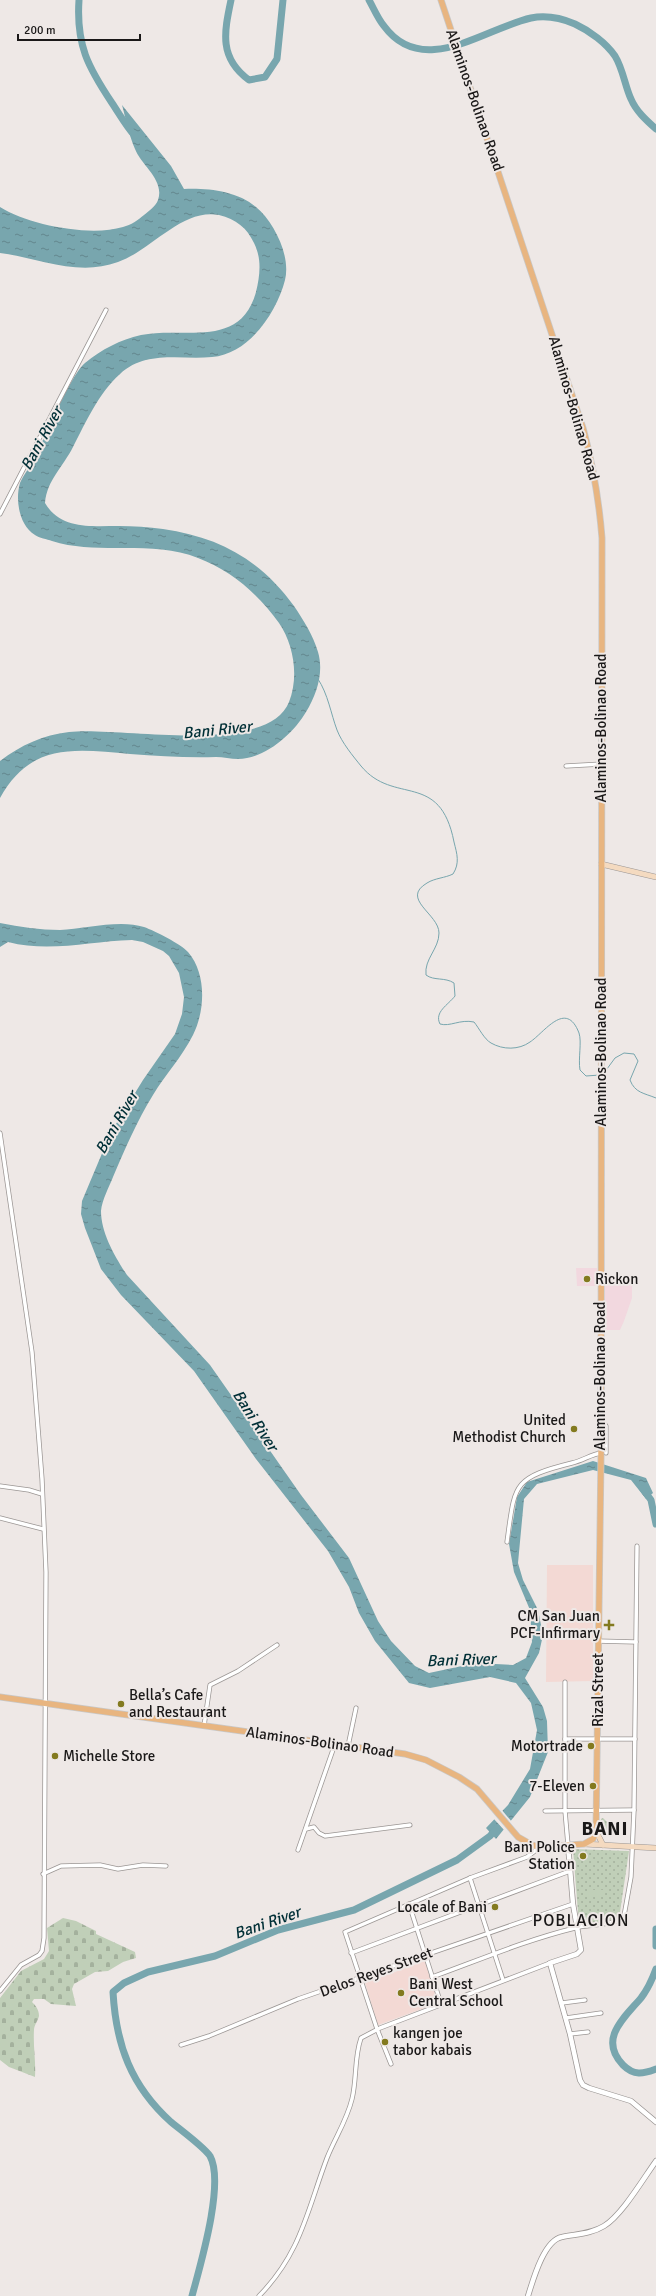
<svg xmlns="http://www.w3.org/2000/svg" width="656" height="2296" font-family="Signika,sans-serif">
<defs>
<pattern id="cemetery-stones" width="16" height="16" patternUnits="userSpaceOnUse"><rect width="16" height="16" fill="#c0cfb8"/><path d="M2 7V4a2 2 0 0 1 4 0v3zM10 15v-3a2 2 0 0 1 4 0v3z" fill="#a4b19d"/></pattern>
<pattern id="park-dots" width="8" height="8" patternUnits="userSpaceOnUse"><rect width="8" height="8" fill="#c0cfb8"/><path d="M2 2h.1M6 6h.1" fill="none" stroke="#a4b19d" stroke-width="1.8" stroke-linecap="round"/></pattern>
<pattern id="water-ripples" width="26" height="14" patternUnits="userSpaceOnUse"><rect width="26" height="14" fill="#78a6ae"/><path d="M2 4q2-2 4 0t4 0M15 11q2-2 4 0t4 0" fill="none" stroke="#62868d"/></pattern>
</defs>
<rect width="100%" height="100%" fill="#eee8e6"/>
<g fill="#f2d8df">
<polygon points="576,1268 597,1268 597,1286 577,1286"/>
<polygon points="623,1275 632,1275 632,1298 624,1321 620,1330 604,1330 605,1283 623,1282"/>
</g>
<g fill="#f3d9d4">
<polygon points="547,1565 593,1565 593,1681 546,1682"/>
<polygon points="425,1961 438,2003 378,2025 365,1983"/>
</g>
<path fill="url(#cemetery-stones)" d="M 63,1918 L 76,1921 L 96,1931 L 96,1934 L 135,1952 L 136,1958 L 123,1962 L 108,1971 L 95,1972 L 74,1984 L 72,1989 L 76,2006 L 51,2004 L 44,1999 L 34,1999 L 32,2002 C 36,2006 39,2010 39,2016 C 38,2021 34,2025 34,2030 C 33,2047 36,2061 35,2077 L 9,2067 L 0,2060 L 0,1998 L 21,1971 L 44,1959 L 49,1951 L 47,1928 Z"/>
<g fill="url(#park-dots)">
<polygon points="603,1818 608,1823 609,1830 604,1835 601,1835 601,1819"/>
<polygon points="573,1849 629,1851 619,1919 579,1925"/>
</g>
<polygon fill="#c0cfb8" points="589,1890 603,1890 604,1897 589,1897"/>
<g fill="url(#water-ripples)">
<path d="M 122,105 L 171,166 L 184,189 C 208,188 237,191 256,207 C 274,222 291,256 285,280 C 277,312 249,354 212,357 C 180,360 146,350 120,374 C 98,394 86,422 73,447 C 63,467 47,480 45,503 C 61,530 92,526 119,526 C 133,526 149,527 163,529 C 219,537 261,560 294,606 C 304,621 313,635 318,652 C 324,672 317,694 306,712 C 293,734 265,759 238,759 C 231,759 223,757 216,757 C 187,758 159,756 130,754 C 75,749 31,742 0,798 L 0,761 C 21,745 43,735 69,732 C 118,726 267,757 289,702 C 299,677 294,645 279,623 C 258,594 232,571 198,558 C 151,539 99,556 52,541 C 47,539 39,538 35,535 C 19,525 15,500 20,483 C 24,474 30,467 35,457 C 45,438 71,374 85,363 C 102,349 120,340 141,335 C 183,326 240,350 256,292 C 260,275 262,259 254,243 C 247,228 236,219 219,215 C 182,208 152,250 118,262 C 78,277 39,258 0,253 L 0,207 C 29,225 90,237 123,227 C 131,225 138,220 144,215 C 149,211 156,206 158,200 C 165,180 141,165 135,149 C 129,135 126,120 122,105 Z"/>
<path d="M 0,923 C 20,927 40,930 60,930 C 84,929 120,919 144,927 C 155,931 181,944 188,952 C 207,974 205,1011 193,1035 C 182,1057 165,1075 153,1095 C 137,1121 125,1149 113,1177 C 109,1187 102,1200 101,1211 C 101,1233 115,1257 127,1275 L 210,1365 L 301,1495 L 349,1558 L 378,1621 L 391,1641 L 415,1666 L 429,1673 L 476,1663 L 513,1665 L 526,1658 L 532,1642 L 530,1610 L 514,1572 L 509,1544 L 517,1497 L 527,1482 L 593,1461 L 646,1478 L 653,1493 L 646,1499 L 631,1480 L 593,1470 L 537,1484 L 524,1499 L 518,1563 L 523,1580 L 538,1610 L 543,1635 L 539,1653 L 525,1678 L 543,1707 L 547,1721 L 548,1752 L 530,1797 L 496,1839 L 486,1828 L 508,1805 L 530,1769 L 537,1730 L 531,1703 L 516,1683 L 490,1677 L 430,1688 L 409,1683 L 375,1641 L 359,1613 L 349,1587 L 328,1551 L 256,1459 L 194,1371 L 121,1295 L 101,1269 L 85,1228 L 81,1214 L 82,1201 L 111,1132 L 143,1080 L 175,1034 L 182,1014 L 184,997 L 179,973 L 169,956 L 163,951 L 143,942 L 132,940 C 90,941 50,953 8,942 L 0,947 Z"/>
</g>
<polygon fill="#eee8e6" points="501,1809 512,1822 505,1831 493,1818"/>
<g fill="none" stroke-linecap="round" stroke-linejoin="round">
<g stroke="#78a6ae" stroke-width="1">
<path d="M 318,679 C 328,694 331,714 337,730 C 342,743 353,756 361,766 C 394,806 440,770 454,842 C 457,854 460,863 453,874 C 445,878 435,878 427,883 C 400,899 439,914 439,933 C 439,949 424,959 426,975 C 434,981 445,977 454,983 L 455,996 C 448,1005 434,1012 440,1024 C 450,1027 460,1019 474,1022 C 479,1028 484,1039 491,1043 C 503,1050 519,1050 530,1042 C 544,1033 566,999 579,1033 C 582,1042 578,1059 580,1070 L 586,1076 L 600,1075"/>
<path d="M 604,1073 L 615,1058 L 624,1053 L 634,1054 L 638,1061 L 630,1080 C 635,1093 644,1093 656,1098"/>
</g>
<g stroke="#78a6ae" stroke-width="7">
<path d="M 79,0 C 76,45 88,67 112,103 C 120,115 126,126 135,136"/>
<path d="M 231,0 C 224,33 219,58 249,80 L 265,77 L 277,59 L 283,0"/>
<path d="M 369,0 C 374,9 378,19 384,26 C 423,79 485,28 531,18 C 546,15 561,18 575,24 C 590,31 606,43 615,56 C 623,69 625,86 631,99 C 636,111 646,120 656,129"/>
<polyline points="643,1489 651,1500 656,1524"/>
<polyline points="656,1929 656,1946"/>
<path d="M 656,1969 C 652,1980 648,1989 641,1998 C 624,2018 598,2039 623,2065 C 634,2076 643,2074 656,2069"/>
<path d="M 192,2296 C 200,2266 225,2183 210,2156 C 205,2148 180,2129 171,2122 C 131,2086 116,2045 113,1992 L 124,1983 L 148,1972 L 215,1956 L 278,1930 L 354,1910 L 457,1860 L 490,1836 L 497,1828"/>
</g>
<defs>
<g id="minor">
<polyline points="0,514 106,310"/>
<polyline points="566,766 602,764"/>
<polyline points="0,1133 32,1352 42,1479 46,1572 44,1938 42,1951 39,1955 21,1965 0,1991"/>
<polyline points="601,1419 606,1426 606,1453"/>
<polyline points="0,1486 29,1490 42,1494"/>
<polyline points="0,1518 43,1529"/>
<path d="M 507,1542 C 515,1484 512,1478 572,1463 C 582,1461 592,1454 601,1453"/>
<polyline points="597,1641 636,1642"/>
<polyline points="565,1682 565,1811 568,1845"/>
<polyline points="204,1726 210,1685 238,1671 277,1645"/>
<polyline points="565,1739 635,1739"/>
<polyline points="348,1746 356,1708"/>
<polyline points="545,1811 634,1810"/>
<polyline points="306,1829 314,1827 319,1833 325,1836 410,1825"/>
<polyline points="298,1850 335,1744"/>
<polyline points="43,1874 61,1866 100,1865 118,1869 143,1865 166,1866"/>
<polyline points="470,1878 503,1980"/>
<polyline points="409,1904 441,2004"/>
<polyline points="351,1953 570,1871"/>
<path d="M 432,1977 C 479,1960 526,1940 575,1928 C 587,1924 618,1926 624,1916 L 631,1877 L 634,1810 L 637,1546"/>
<polyline points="562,2003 585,2000"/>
<polyline points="566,2018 601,2013"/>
<polyline points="570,2034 588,2032"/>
<polyline points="181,2045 209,2036 298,1999 573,1904"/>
<polyline points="391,2064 377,2029 345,1932 470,1878 527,1857 540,1847"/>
<path d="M 259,2296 C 301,2253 307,2211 327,2158 C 335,2138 347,2120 352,2099 C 357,2079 354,2058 361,2038 L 380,2028 L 550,1963"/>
</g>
<g id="tertiary">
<polyline points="568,1845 573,1904 581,1950 577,1954 550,1963 570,2034 580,2080 583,2085 589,2088 631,2101 656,2122"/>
<path d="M 528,2296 C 533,2280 544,2240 562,2237 C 576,2234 591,2234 604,2226 C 622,2215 643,2179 656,2161"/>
</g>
<g id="secondary">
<polyline points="601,864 656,877"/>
<polyline points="596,1831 603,1845"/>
<polyline points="584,1844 656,1848"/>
</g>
<path id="primary" d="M 0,1697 L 405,1754 L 426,1760 L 459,1777 L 477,1789 L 518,1837 L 532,1845 L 540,1847 L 584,1844 L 593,1839 L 596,1831 L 601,1456 L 602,538 C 599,500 593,465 583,428 L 441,0"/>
</defs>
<use href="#minor" stroke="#9b9694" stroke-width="5"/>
<use href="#tertiary" stroke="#9b9694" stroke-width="6"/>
<use href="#secondary" stroke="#9b9694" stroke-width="6"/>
<use href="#primary" stroke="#c8c8c8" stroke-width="7"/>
<use href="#minor" stroke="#fff" stroke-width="3.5"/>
<use href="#tertiary" stroke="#fff" stroke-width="4.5"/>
<use href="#secondary" stroke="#f4dac0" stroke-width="5"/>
<use href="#primary" stroke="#e8b580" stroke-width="5.5"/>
</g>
<g fill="#837a1f" stroke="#eee8e6" stroke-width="1.5">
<circle cx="587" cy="1279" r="4"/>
<circle cx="574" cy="1429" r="4"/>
<path d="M607 1619h4v4h4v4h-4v4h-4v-4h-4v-4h4z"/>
<circle cx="121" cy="1704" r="4"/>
<circle cx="591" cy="1746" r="4"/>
<circle cx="55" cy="1756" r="4"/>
<circle cx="593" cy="1786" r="4"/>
<circle cx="583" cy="1856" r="4"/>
<circle cx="495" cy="1907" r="4"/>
<circle cx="401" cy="1993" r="4"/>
<circle cx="385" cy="2042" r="4"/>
</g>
<g text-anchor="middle" stroke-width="4" stroke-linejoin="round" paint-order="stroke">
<g font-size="15" fill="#1a1818" stroke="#eee8e6">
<text transform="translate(475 100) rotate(71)" y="5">Alaminos-Bolinao Road</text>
<text transform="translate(574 408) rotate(74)" y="5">Alaminos-Bolinao Road</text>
<text transform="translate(601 728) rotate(-90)" y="5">Alaminos-Bolinao Road</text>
<text transform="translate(601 1052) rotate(-90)" y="5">Alaminos-Bolinao Road</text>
<text transform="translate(600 1376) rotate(-90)" y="5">Alaminos-Bolinao Road</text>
<text transform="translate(598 1690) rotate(-90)" y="5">Rizal Street</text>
<text transform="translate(320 1742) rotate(8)" y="5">Alaminos-Bolinao Road</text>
<text transform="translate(376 1972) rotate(-20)" y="5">Delos Reyes Street</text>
</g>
<g font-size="15" fill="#1a1818" stroke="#eee8e6" text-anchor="end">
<text x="595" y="1284" text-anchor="start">Rickon</text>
<text x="566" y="1425">United<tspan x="566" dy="17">Methodist Church</tspan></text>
<text x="600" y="1621">CM San Juan<tspan x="600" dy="17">PCF-Infirmary</tspan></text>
<text x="129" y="1700" text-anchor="start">Bella’s Cafe<tspan x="129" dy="17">and Restaurant</tspan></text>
<text x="583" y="1751">Motortrade</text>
<text x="63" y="1761" text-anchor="start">Michelle Store</text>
<text x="585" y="1791">7-Eleven</text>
<text x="575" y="1852">Bani Police<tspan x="575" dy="17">Station</tspan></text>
<text x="487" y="1912">Locale of Bani</text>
<text x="409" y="1989" text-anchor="start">Bani West<tspan x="409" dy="17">Central School</tspan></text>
<text x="393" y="2038" text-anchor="start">kangen joe<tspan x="393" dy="17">tabor kabais</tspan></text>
</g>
<g font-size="16" font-style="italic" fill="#002f36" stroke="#eee8e6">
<text transform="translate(41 438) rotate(-61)" y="6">Bani River</text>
<text transform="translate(217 729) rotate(-6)" y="6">Bani River</text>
<text transform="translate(116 1122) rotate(-60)" y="6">Bani River</text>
<text transform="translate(256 1420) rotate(57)" y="6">Bani River</text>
<text transform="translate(461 1659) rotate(-2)" y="6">Bani River</text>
<text transform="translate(267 1922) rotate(-19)" y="6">Bani River</text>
</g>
<g font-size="17" letter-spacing="1" fill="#1a1818" stroke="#eee8e6">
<text x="581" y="1926">POBLACION</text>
</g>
<g font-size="19" font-weight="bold" letter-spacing="1" fill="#1a1818" stroke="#eee8e6">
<text x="605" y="1835">BANI</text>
</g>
</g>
<path d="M18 34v6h122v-6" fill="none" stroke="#1a1818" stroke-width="2"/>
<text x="24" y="34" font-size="12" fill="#1a1818" stroke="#eee8e6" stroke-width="3" paint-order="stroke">200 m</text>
</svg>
